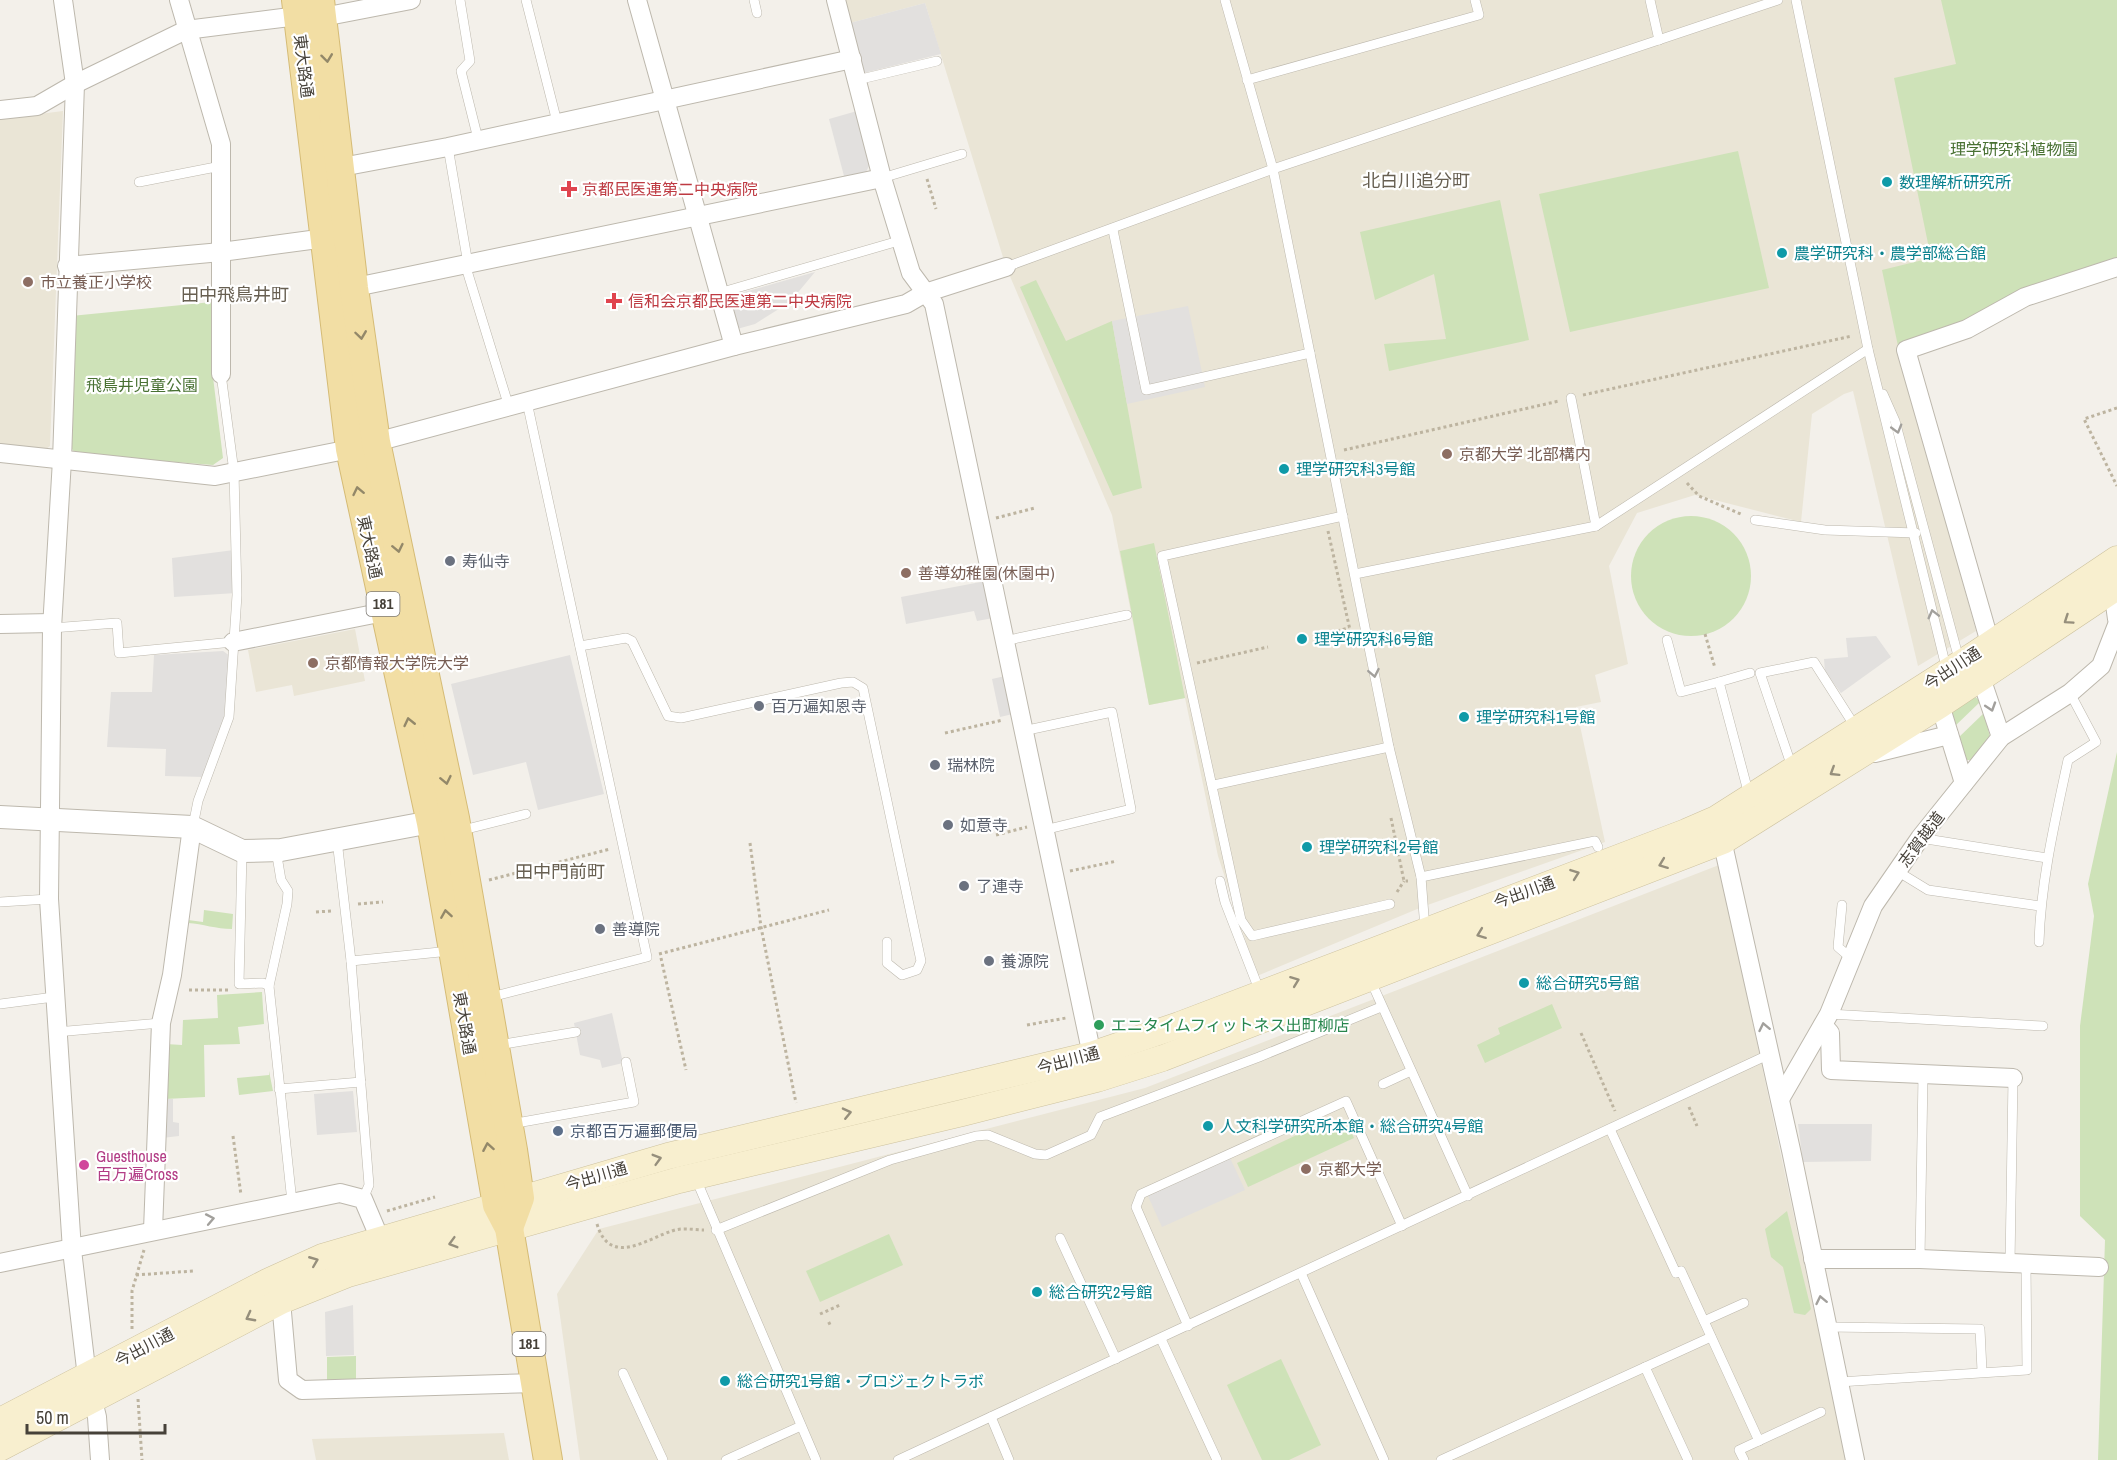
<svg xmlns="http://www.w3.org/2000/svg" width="2117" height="1460" font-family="'Archivo Narrow','Noto Sans JP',sans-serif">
<rect width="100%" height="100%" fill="#f3f0ea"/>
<g fill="#eae5d6">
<polygon points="843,0 2117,0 1970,321 1898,346 1976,631 1918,666 1853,391 1844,394 1812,414 1801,522 1695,495 1637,513 1609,566 1628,664 1595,675 1601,702 1576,707 1605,842 1422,907 1257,976 1218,856 1185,698 1149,705 1112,515 1006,267 925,3 850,23"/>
<polygon points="63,111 50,446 41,453 0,448 0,119"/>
<polygon points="355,629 365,681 294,696 292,685 256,692 248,650"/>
<polygon points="1719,865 1846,1460 580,1460 557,1294 599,1229 1145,1088"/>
<polygon points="504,1433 509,1460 316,1460 312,1439"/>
</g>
<g fill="#cee2b8">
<polygon points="1941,0 2117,0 2117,260 1970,321 1898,346 1882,270 1931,258 1894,78 1956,64"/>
<polygon points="1738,151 1769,288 1570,332 1539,194"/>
<polygon points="1500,200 1529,340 1389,371 1384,344 1446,339 1434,274 1375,300 1360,232"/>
<polygon points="1036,280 1066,341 1112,321 1142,488 1113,496 1020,287"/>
<polygon points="212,302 211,361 223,458 213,465 76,454 68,444 71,316"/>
<circle cx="1691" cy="576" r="60"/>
<polygon points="1154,543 1185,698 1149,705 1120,551"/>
<polygon points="1972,695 1981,701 1954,727 1950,716 1952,708"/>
<polygon points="1984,713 1990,737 1972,760 1964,760 1957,739"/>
<polygon points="2117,752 2117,1460 2098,1460 2105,1240 2080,1216 2080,1026 2094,916 2088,884"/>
<path d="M 204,910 L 233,914 L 232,929 C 216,929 203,924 188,923 L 188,920 L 203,922 Z"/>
<polygon points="262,992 264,1024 238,1027 240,1044 204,1045 205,1097 165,1099 166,1044 182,1045 183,1020 218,1018 217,995"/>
<polygon points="1552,1004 1562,1028 1485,1063 1477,1045 1500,1034 1498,1028"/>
<polygon points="269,1071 273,1091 239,1095 237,1078 269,1075"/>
<polygon points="1329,1120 1346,1121 1354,1138 1248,1187 1237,1163"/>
<polygon points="1787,1211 1811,1309 1805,1315 1794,1313 1783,1267 1771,1257 1765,1229"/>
<polygon points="889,1234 903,1265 820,1302 806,1271"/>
<polygon points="356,1356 356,1383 327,1384 327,1357"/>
<polygon points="1281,1359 1321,1445 1289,1460 1262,1460 1227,1385"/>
</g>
<g fill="#e2e0de">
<polygon points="925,3 941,54 864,73 850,23"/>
<polygon points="857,111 870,164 866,172 844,176 829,119"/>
<polygon points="815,272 790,302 755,324 737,329 727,297"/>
<polygon points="1188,306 1205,387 1127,404 1112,321"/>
<polygon points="234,550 236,593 174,597 172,558"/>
<polygon points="986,581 993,618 977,621 974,611 906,624 901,597"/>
<polygon points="1876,636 1891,657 1841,693 1825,672 1824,659 1848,657 1846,638"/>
<polygon points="223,651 230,656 224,717 204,777 165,776 166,749 107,747 111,692 152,692 154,655"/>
<polygon points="570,655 604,794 538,810 526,762 473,775 451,684"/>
<polygon points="1005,676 1013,714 1000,717 992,679"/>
<polygon points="612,1013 623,1063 602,1068 600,1060 580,1055 574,1023"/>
<polygon points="353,1091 357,1132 317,1135 314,1094"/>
<polygon points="165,1099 173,1099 173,1122 179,1123 179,1136 162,1138"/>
<polygon points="1798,1124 1872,1124 1871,1161 1803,1162"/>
<polygon points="1230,1158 1245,1190 1162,1227 1148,1196"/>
<polygon points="353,1305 354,1355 326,1356 325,1312"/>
</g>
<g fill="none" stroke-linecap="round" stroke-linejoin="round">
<defs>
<g id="service">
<polyline points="460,0 470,61 461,71 478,139"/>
<polyline points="526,0 557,122"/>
<polyline points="754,0 757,13"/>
<polyline points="1225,0 1273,169 1389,747 1421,877 1425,929"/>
<polyline points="1650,0 1659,40"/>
<polyline points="1796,0 1868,349 1947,671"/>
<polyline points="857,80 937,61"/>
<polyline points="1247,80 1479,15 1475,0"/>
<polyline points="448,147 468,264"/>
<polyline points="882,178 962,154"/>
<polyline points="139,182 221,166"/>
<polyline points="1113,230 1146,390 1310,353"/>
<polyline points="465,264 509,407"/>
<polyline points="1006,267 1273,169 1778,0"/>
<polyline points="719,293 902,240"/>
<polyline points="1883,394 1895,421 1960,663"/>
<polyline points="1571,398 1596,526"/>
<polyline points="1343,516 1162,556 1241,920 1252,936 1390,904"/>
<polyline points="1755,520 1825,530 1916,533"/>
<polyline points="1355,574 1596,526 1868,349"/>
<polyline points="52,628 117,623 119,653 233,642"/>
<polyline points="1667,640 1681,692 1719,682 1749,795"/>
<polyline points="1004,641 1127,615"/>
<polyline points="580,646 626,638 632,641 668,716 681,718 841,683 853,682 863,688 921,961 917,970 902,975 887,963 887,942"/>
<polyline points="1719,682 1750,673"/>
<polyline points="1023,731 1112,712 1131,809 1044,830"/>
<polyline points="1792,767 1760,673 1814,662 1856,728"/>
<polyline points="1214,785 1389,747"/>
<polyline points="193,826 198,801 229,717 237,595 234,472 221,374"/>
<polyline points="459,831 526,814"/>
<polyline points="1920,838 2047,858"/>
<polyline points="337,840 351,961 369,1185 363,1199"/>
<polyline points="242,851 239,984 263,983 269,986 292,1202"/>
<polyline points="1897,871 1928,890 2040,906"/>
<polyline points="1421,877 1595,841 1598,847"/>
<polyline points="1220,881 1225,902 1260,992"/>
<polyline points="0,902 49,899"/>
<polyline points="1842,905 1838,947 1852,959"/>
<path d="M 2039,942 C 2041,880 2055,821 2068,760 L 2096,742 L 2070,693"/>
<polyline points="351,961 450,951"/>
<polyline points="1370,979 1468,1196"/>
<polyline points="269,986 287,904 288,891 281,880 276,850"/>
<polyline points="491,997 647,957 527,402"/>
<polyline points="0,1004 54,997"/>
<polyline points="1829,1014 2043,1026"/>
<polyline points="56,1032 161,1023"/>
<polyline points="498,1045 576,1032"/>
<polyline points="1383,1084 1411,1071"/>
<polyline points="279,1089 361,1082"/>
<polyline points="511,1124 634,1102 626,1062"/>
<polyline points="1610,1129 1676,1273 1681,1271 1759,1441"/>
<polyline points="696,1179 816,1460"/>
<polyline points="716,1230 890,1160 976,1136 988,1135 1035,1154 1046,1155 1091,1135 1100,1117 1259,1057 1381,1007"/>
<polyline points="1060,1238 1116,1359"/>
<polyline points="1920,1259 1923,1074"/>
<polyline points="2010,1263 2013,1078"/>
<polyline points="1301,1273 1384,1460"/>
<polyline points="1704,1321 1744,1303"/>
<polyline points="1188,1326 1136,1207 1141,1194 1346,1101 1402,1226"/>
<polyline points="1827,1327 1980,1329 1982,1371"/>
<polyline points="1161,1339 1217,1460"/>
<polyline points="1645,1367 1688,1460"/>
<polyline points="623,1373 663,1460"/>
<polyline points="1839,1382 2027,1370 2026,1264"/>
<polyline points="991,1417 1009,1460"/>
<polyline points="726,1460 801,1426"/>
<polyline points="898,1460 1770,1054"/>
<polyline points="1441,1460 1711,1337"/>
<polyline points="1744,1460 1739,1450 1821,1412"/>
</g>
<g id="minor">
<polyline points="63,0 75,84 62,460 52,628 49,899 72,1250 87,1377 97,1417 100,1460"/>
<polyline points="179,0 221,144 221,374"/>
<polyline points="637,0 734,346"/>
<polyline points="836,0 882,178 911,273 934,304 1094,1065"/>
<polyline points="0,110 37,106 75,84 186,30 298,16 323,17 411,0"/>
<polyline points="331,169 448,147 852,59"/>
<polyline points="67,266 221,252 333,237"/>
<polyline points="346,289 882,178"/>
<polyline points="0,453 215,476 350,449 734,346 906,304 925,293 1006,267"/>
<polyline points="2117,590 2113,590 2117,619"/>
<polyline points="0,624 52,623"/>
<polyline points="233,642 384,612"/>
<polyline points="1990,643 1906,350 1967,329 2025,297 2117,267"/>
<polyline points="1981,678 2001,737"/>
<polyline points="1940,705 1964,783"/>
<polyline points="1875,753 1949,735"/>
<polyline points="1720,831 1791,1150 1855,1460"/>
<polyline points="1823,1025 1830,1033 1831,1070 2013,1078"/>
<polyline points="1780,1099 1829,1014 1873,906 1920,838 2001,737 2070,693 2101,666 2117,625"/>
<polyline points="153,1230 161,1023 172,975 192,827"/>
<polyline points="1813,1259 1920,1259 2099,1267"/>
<polyline points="0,1263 340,1193 363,1199 380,1239"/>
<polyline points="281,1301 288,1380 302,1390 537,1383"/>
</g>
<polyline id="tertiary" points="0,817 192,827 242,851 281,850 447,819"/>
<g id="secondary">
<polyline points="0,1421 269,1281 322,1257 668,1156 1091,1055 1179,1025 1686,832 1716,819 1974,655 2117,559"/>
<polyline points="0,1448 281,1301 348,1274 679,1180 962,1113 1097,1079 1163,1058 1723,841 1940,705 2117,587"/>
</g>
<g id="primary">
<polyline points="296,0 350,449 431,823 497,1205 509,1228 548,1460"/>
<polyline points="320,0 354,288 376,442 455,818 513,1150 520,1198 509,1228"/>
</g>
</defs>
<use href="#service" stroke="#bdb8ad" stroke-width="10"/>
<use href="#minor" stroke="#bdb8ad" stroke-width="20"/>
<use href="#tertiary" stroke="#bdb8ad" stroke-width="24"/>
<use href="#secondary" stroke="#cdc29f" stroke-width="27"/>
<use href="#primary" stroke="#d5bb75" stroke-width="30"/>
<g stroke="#bdb4a0" stroke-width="3" stroke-dasharray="3 3" stroke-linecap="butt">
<polyline points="927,179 936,209"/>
<polyline points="1583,395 1852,336"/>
<polyline points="2117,408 2084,419 2117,486"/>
<polyline points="1344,450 1559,401"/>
<polyline points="1687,483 1699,496 1743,515"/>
<polyline points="996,518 1035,508"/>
<polyline points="1328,531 1350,630"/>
<polyline points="1337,631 1349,628"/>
<polyline points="1705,634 1715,668"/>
<polyline points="1197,663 1268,647"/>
<polyline points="945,733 1003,720"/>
<polyline points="1391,818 1404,881 1408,881"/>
<polyline points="996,835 1027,827"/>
<polyline points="750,843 761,927 796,1103"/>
<polyline points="1070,871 1117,861"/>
<polyline points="489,880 610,849"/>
<polyline points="1397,892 1404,881"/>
<polyline points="358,904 383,902"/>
<polyline points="316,912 331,911"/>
<polyline points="659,954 829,910"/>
<polyline points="661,958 686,1070"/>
<polyline points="189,990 229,990"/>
<polyline points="1027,1025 1066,1018"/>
<polyline points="1581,1033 1615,1111"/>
<polyline points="1689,1107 1697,1126"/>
<polyline points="233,1136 241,1195"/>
<polyline points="387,1211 435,1197"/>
<path d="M 597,1224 C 610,1268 648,1238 672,1231 C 682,1227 693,1230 704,1230"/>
<polyline points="136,1275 193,1271"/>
<polyline points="820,1314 840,1305"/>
<polyline points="828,1324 832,1322"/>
<polyline points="132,1329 132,1291 144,1250"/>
<polyline points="138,1399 142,1460"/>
</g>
<use href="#service" stroke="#fff" stroke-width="9"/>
<use href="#minor" stroke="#fff" stroke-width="18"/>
<use href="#tertiary" stroke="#fff" stroke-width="22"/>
<use href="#secondary" stroke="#f8efcf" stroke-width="26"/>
<use href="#primary" stroke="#f2dea4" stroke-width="28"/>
</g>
<defs><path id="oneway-chevron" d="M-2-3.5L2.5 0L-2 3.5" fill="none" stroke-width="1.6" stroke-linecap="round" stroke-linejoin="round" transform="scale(1.5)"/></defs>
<g stroke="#938869">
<use href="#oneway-chevron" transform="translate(327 58) rotate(83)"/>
<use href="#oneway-chevron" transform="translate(361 335) rotate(82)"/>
<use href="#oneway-chevron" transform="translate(358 491) rotate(-102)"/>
<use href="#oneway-chevron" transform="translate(398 548) rotate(78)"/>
<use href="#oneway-chevron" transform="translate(409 722) rotate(-103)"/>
<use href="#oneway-chevron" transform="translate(446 780) rotate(78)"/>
<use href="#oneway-chevron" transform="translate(446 914) rotate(-99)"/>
<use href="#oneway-chevron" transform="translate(488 1147) rotate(-100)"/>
</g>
<g stroke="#a2a09c">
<use href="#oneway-chevron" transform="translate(1897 429) rotate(74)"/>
<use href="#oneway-chevron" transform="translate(1933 614) rotate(-104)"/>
<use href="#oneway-chevron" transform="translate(1374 673) rotate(79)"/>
<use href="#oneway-chevron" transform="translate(1991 707) rotate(72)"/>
<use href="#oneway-chevron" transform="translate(1764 1027) rotate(-102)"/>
<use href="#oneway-chevron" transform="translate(210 1219) rotate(-11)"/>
<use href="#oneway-chevron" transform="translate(1821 1300) rotate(-102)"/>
</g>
<g stroke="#968f7c">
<use href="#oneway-chevron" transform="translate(2068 620) rotate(146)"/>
<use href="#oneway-chevron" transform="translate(1834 772) rotate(148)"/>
<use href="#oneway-chevron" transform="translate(1663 864) rotate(159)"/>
<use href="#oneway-chevron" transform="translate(1575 874) rotate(-20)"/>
<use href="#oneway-chevron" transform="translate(1481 934) rotate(159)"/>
<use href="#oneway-chevron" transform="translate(1295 981) rotate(-21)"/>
<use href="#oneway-chevron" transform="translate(847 1113) rotate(-13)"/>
<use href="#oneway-chevron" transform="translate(657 1159) rotate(-16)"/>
<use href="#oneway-chevron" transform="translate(453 1243) rotate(164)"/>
<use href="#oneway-chevron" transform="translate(314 1261) rotate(-22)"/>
<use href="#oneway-chevron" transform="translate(250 1317) rotate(152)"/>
</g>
<g fill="#0f9aa8" stroke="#fff" stroke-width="2">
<circle cx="1887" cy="182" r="6"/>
<circle cx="1782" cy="253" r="6"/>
<circle cx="1284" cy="469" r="6"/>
<circle cx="1302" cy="639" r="6"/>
<circle cx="1464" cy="717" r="6"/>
<circle cx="1307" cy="847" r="6"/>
<circle cx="1524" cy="983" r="6"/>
<circle cx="1208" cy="1126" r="6"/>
<circle cx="1037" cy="1292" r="6"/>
<circle cx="725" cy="1381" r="6"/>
</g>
<g fill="#e0444e" stroke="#fff" stroke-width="2">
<path d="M566 180h6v6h6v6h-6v6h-6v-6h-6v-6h6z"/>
<path d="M611 292h6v6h6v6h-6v6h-6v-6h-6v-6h6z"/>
</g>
<g fill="#8d6e63" stroke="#fff" stroke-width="2">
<circle cx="28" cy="282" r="6"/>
<circle cx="1447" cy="454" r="6"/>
<circle cx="906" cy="573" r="6"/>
<circle cx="313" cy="663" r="6"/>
<circle cx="1306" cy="1169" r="6"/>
</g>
<g fill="#6b7280" stroke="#fff" stroke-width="2">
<circle cx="450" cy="561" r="6"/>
<circle cx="759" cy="706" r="6"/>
<circle cx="935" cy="765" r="6"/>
<circle cx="948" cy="825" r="6"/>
<circle cx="964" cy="886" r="6"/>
<circle cx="600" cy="929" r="6"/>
<circle cx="989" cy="961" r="6"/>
</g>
<circle fill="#2e9e5b" stroke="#fff" stroke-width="2" cx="1099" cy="1025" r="6"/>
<circle fill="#5c6f8a" stroke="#fff" stroke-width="2" cx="558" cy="1131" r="6"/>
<circle fill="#d1479c" stroke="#fff" stroke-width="2" cx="84" cy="1165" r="6"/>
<g text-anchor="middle" stroke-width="4.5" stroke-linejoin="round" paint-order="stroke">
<g fill="#fff" stroke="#7e7a74" stroke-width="1.5">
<rect x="366.5" y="592" width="33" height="24" rx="4.5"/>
<rect x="512.5" y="1332" width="33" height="24" rx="4.5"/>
</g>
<g font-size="15" font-weight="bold" fill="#464139">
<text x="383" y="609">181</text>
<text x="529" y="1349">181</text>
</g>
<g font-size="16" fill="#464139" stroke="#fff">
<text transform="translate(304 66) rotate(83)" y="6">東大路通</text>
<text transform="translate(370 547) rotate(78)" y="6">東大路通</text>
<text transform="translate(1952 668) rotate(-33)" y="6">今出川通</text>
<text transform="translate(1921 839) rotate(-53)" y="6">志賀越道</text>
<text transform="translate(1524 892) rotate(-20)" y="6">今出川通</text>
<text transform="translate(465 1023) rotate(80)" y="6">東大路通</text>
<text transform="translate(1068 1060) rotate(-15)" y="6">今出川通</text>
<text transform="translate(596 1176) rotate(-16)" y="6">今出川通</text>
<text transform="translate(144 1347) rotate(-28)" y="6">今出川通</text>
</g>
<g font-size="16" fill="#497133" stroke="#fff">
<text x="2014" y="155">理学研究科植物園</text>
<text x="142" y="391">飛鳥井児童公園</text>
</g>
<g font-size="16" fill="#0d838f" stroke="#fff" text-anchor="start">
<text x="1899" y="188">数理解析研究所</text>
<text x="1794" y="259">農学研究科・農学部総合館</text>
<text x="1296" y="475">理学研究科3号館</text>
<text x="1314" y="645">理学研究科6号館</text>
<text x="1476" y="723">理学研究科1号館</text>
<text x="1319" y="853">理学研究科2号館</text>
<text x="1536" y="989">総合研究5号館</text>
<text x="1220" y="1132">人文科学研究所本館・総合研究4号館</text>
<text x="1049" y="1298">総合研究2号館</text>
<text x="737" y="1387">総合研究1号館・プロジェクトラボ</text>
</g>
<g font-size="16" fill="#be3a42" stroke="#fff" text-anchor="start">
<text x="582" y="195">京都民医連第二中央病院</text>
<text x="628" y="307">信和会京都民医連第二中央病院</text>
</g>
<g font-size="16" fill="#785e54" stroke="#fff" text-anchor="start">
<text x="40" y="288">市立養正小学校</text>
<text x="1459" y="460">京都大学 北部構内</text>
<text x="918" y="579">善導幼稚園(休園中)</text>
<text x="325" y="669">京都情報大学院大学</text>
<text x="1318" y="1175">京都大学</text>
</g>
<g font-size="16" fill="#5b616d" stroke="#fff" text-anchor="start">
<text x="462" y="567">寿仙寺</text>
<text x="771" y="712">百万遍知恩寺</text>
<text x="947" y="771">瑞林院</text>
<text x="960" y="831">如意寺</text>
<text x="976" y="892">了連寺</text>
<text x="612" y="935">善導院</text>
<text x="1001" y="967">養源院</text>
</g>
<g font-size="16" fill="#27864d" stroke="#fff" text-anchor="start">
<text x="1111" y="1031">エニタイムフィットネス出町柳店</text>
</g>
<g font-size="16" fill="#4e5e75" stroke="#fff" text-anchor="start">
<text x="570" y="1137">京都百万遍郵便局</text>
</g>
<g font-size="16" fill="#b23c85" stroke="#fff" text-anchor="start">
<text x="96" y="1162">Guesthouse<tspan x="96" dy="18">百万遍Cross</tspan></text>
</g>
<g font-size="18" fill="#675f51" stroke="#fff">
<text x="1416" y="187">北白川追分町</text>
<text x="235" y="301">田中飛鳥井町</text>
<text x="560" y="878">田中門前町</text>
</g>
</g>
<path d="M27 1424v9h138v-9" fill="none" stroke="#464139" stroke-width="3"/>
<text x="36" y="1424" font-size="18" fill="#464139" stroke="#ffffff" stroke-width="4.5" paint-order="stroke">50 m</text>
</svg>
